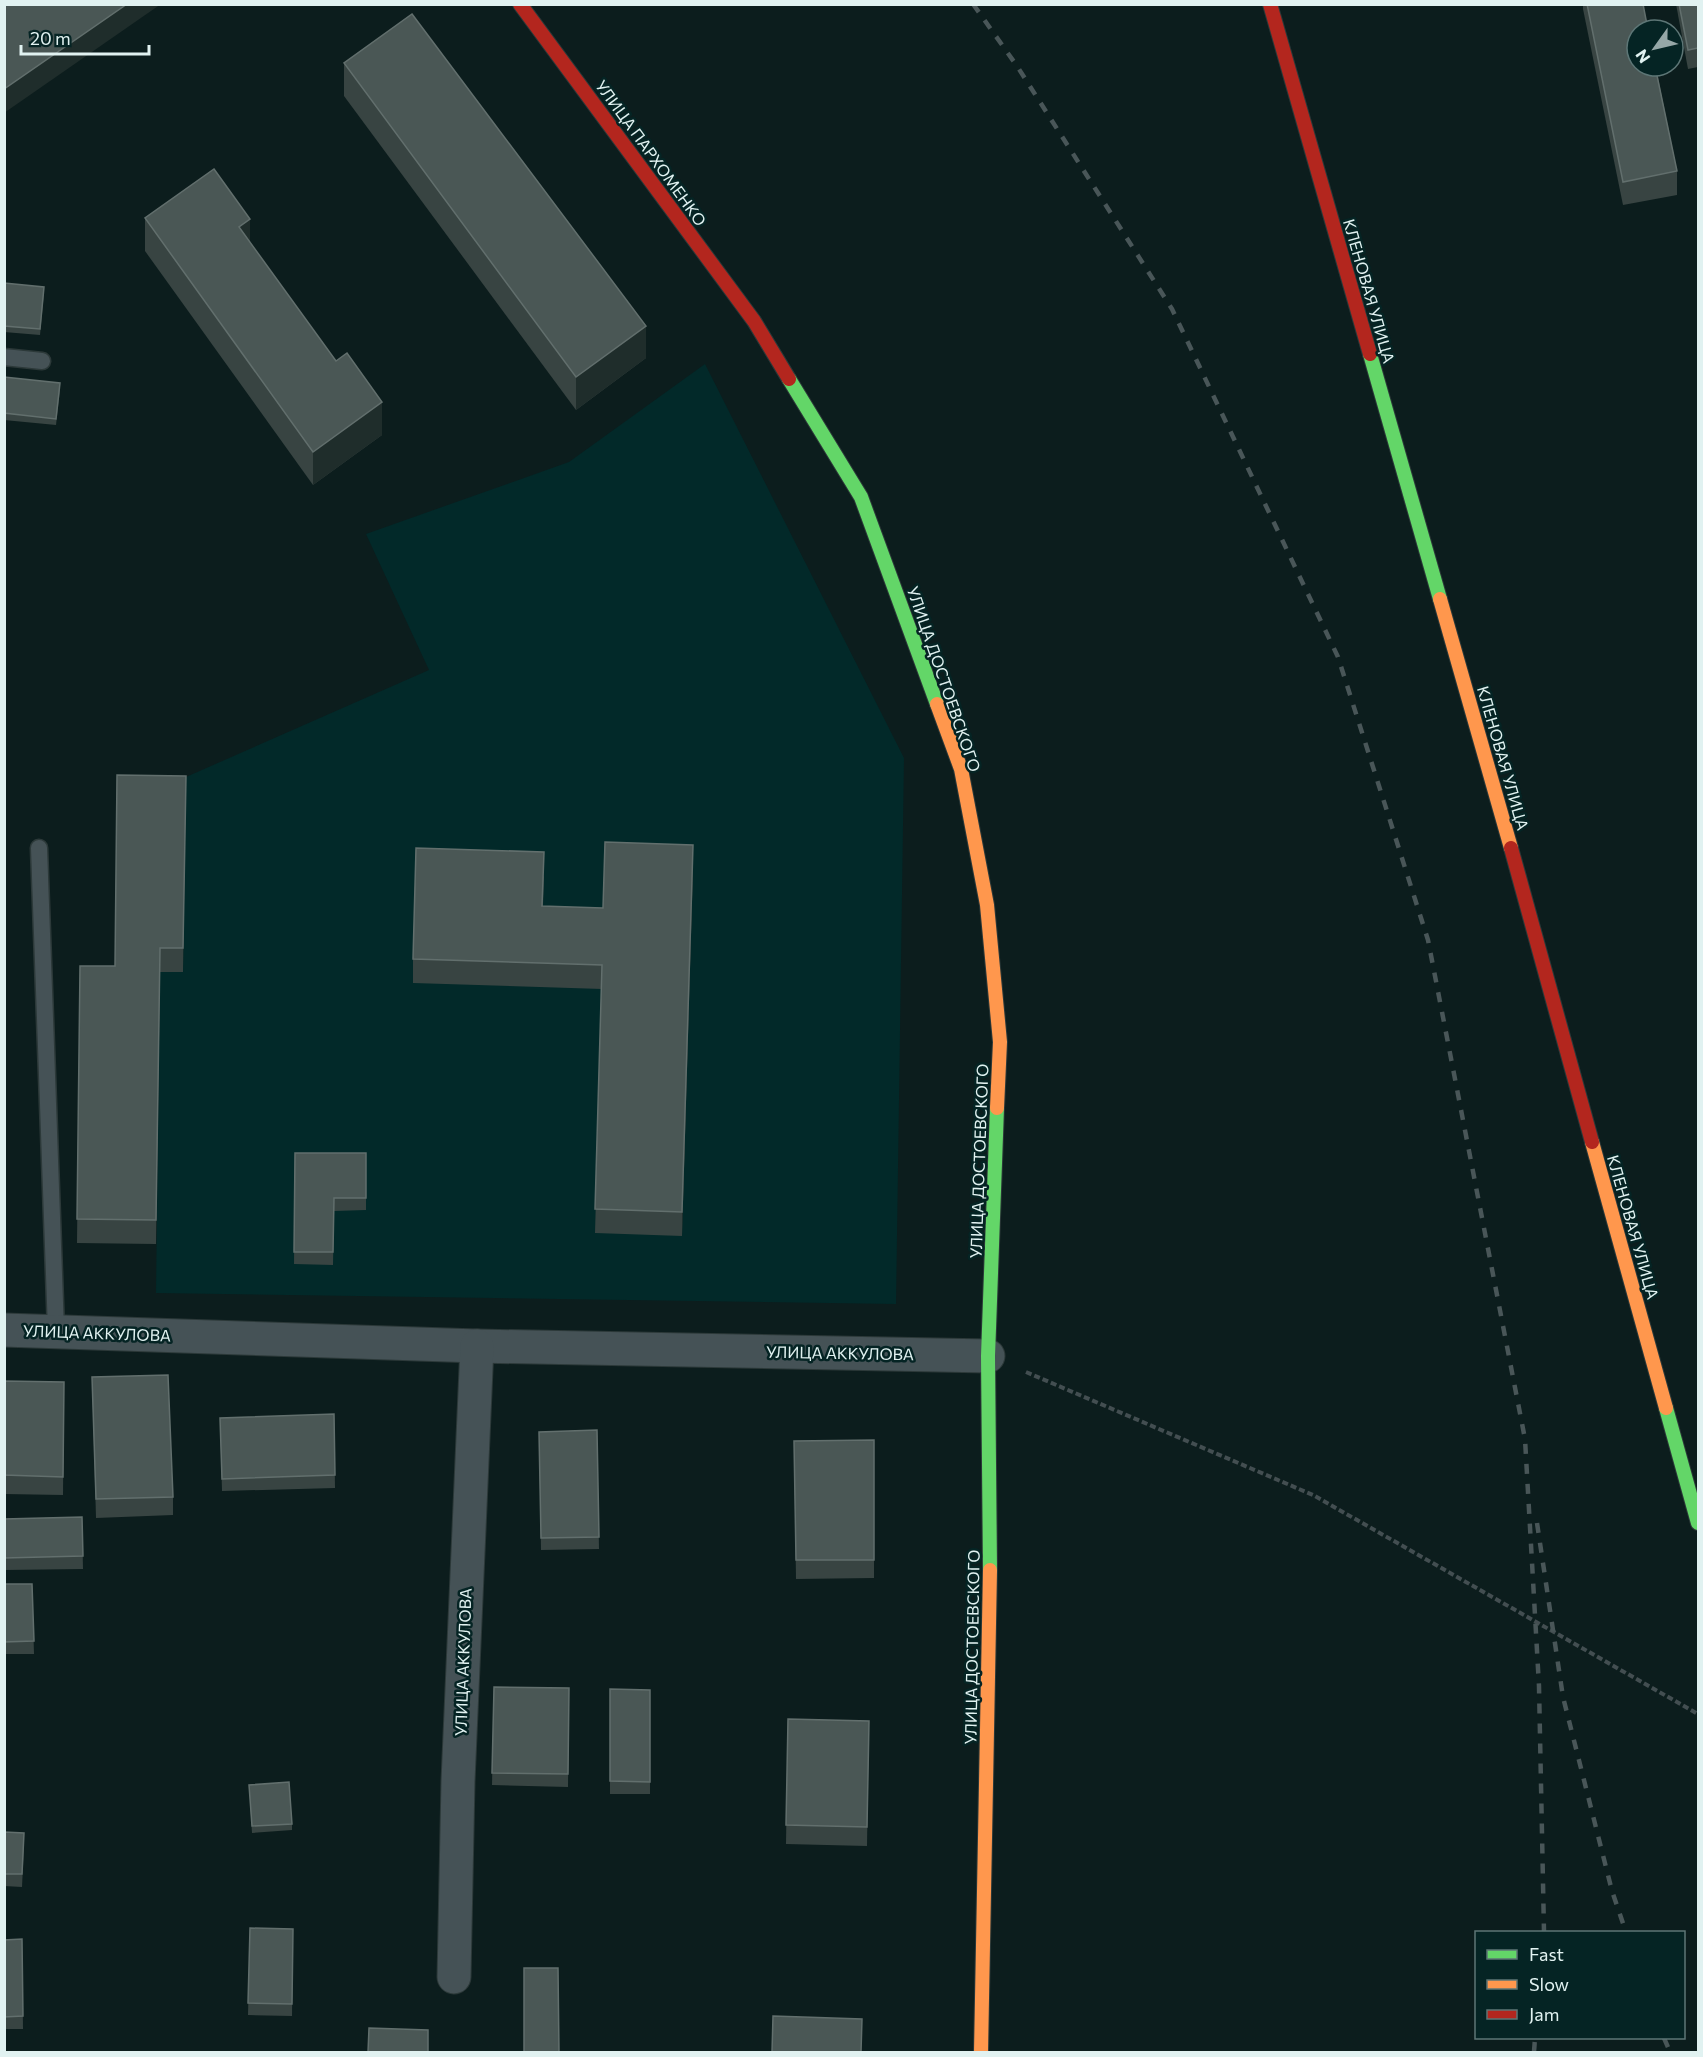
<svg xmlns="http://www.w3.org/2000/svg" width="1703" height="2057" font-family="Commissioner,sans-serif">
<rect width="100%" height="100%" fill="#0c1d1d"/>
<polygon fill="#022929" points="705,364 904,758 896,1304 156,1293 160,972 183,972 186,777 429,670 366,534 569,462"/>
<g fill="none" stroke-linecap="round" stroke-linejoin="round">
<defs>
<g id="lane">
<polyline points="4,357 42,361"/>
<polyline points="39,848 56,1331"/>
</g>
<g id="street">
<polyline points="4,1330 477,1346 988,1356"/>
<polyline points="454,1977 458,1781 477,1346"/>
</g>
<g id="fast">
<polyline points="1370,354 1440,599"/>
<polyline points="789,379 861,497 937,704"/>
<polyline points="1666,1408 1698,1523"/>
<polyline points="990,1570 988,1356 997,1108"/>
</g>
<g id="slow">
<polyline points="1440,599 1511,848"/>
<polyline points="937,704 961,769 987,905 1000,1042 997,1108"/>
<polyline points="1592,1142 1666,1408"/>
<polyline points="981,2052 990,1570"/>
</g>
<g id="jam">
<polyline points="520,4 754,321 789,379"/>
<polyline points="1270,4 1370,354"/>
<polyline points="1511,848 1592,1142"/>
</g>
</defs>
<use href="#lane" stroke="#2c3939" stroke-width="19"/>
<use href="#street" stroke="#2c3939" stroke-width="35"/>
<use href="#fast" stroke="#2c3939" stroke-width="16"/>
<use href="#slow" stroke="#2c3939" stroke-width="16"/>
<use href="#jam" stroke="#2c3939" stroke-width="16"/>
<polyline stroke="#434e51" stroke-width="4" stroke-dasharray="6 3" stroke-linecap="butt" points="1026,1372 1313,1495 1698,1714"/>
<use href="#lane" stroke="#455256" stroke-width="16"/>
<use href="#street" stroke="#455256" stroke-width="33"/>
<use href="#fast" stroke="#63d668" stroke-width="14"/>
<use href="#slow" stroke="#ff974d" stroke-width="14"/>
<use href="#jam" stroke="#b3261e" stroke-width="14"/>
<g stroke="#495658" stroke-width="4.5" stroke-dasharray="10 10" stroke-linecap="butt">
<polyline points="973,4 1017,66 1172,309 1338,657 1428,940 1525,1439 1539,1686 1544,1932"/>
<polyline points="1537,1523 1563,1697 1612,1891 1626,1932"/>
<polyline points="1664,2038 1670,2052"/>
<polyline points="1534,2052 1535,2038"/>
</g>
</g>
<g fill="#384442">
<polygon points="1583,4 1643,4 1677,171 1677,195 1623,205 1583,9"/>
<polygon points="1676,4 1698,4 1698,67 1688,69"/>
<polygon points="344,63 646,358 576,410 344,96"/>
<polygon points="145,218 250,243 336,361 382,435 313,485 145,251"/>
<polygon points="4,283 44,293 40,335 4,332"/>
<polygon points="4,377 60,389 56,425 4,420"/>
<polygon points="186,776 183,972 160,972 156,1244 77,1243 80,966 115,966"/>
<polygon points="693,869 682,1236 595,1233 602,989 413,983 413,959 544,876 543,906 603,908"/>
<polygon points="295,1153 366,1153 366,1210 334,1211 333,1265 294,1264"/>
<polygon points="92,1377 173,1497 173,1515 96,1518"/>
<polygon points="4,1381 64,1382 63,1495 4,1494"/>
<polygon points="334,1414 335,1488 222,1491 220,1418"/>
<polygon points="597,1430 599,1549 541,1550 539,1432"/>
<polygon points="874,1440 874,1578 796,1579 794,1441"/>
<polygon points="82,1517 83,1569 4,1570 4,1519"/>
<polygon points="4,1584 32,1584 34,1654 4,1654"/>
<polygon points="494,1687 569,1688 568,1787 492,1785"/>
<polygon points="610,1689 650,1690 650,1794 610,1794"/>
<polygon points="788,1719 869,1721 867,1846 786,1844"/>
<polygon points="249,1785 292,1824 292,1830 252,1833"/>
<polygon points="4,1832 24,1845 22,1887 4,1886"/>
<polygon points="250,1928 293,1929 292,2016 248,2015"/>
<polygon points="22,1939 23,2029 4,2029 4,1940"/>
<polygon points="524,1968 558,1968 559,2052 524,2052"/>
</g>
<g fill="#1f2d2b">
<polygon points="127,4 161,4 4,113 4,89"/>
<polygon points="250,219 250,252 239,227"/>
<polygon points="646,326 646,358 576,410 576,377"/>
<polygon points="382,402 382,435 313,485 313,452"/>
<polygon points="693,845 693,869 682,1236 682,1212"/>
</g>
<g fill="#4a5755" stroke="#626f6d" stroke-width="1.5">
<polygon points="4,4 127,4 4,89"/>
<polygon points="1587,4 1643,4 1648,30 1637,30 1637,66 1655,66 1677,171 1623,182"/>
<polygon points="1679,4 1698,4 1698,48 1688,50"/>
<polygon points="412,14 646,326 576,377 344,63"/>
<polygon points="214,169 250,219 239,227 336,361 347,353 382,402 313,452 145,218"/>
<polygon points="4,283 44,287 40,329 4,326"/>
<polygon points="4,377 60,383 56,419 4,413"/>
<polygon points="117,775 186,776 183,948 160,948 156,1220 77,1219 80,966 115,966"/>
<polygon points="605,842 693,845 682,1212 595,1209 602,965 413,959 416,848 544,852 542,906 603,908"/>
<polygon points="295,1153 366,1153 366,1198 334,1198 333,1252 294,1252"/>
<polygon points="168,1375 173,1497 96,1499 92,1377"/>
<polygon points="4,1381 64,1382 63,1477 4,1475"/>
<polygon points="334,1414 335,1475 222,1479 220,1418"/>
<polygon points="597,1430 599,1537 541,1538 539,1432"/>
<polygon points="874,1440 874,1560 796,1560 794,1441"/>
<polygon points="82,1517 83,1556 4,1558 4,1519"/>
<polygon points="4,1584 32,1584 34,1641 4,1642"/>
<polygon points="494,1687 569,1688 568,1774 492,1773"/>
<polygon points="610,1689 650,1690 650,1782 610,1781"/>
<polygon points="788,1719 869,1721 867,1827 786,1825"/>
<polygon points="289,1782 292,1824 252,1826 249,1785"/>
<polygon points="4,1832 24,1833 22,1874 4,1874"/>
<polygon points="250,1928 293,1929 292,2004 248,2003"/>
<polygon points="22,1939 23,2016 4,2017 4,1940"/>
<polygon points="524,1968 558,1968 559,2052 524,2052"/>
<polygon points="773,2016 862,2019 861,2052 772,2052"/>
<polygon points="369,2028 428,2030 428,2052 368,2052"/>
</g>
<g text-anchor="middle" stroke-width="5" stroke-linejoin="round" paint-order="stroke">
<g font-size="16" fill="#e1f2f1" stroke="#052424">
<text transform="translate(651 153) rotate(54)" y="6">УЛИЦА ПАРХОМЕНКО</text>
<text transform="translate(1369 291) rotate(74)" y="6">КЛЕНОВАЯ УЛИЦА</text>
<text transform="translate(944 679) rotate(71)" y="6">УЛИЦА ДОСТОЕВСКОГО</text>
<text transform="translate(1503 758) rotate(74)" y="6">КЛЕНОВАЯ УЛИЦА</text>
<text transform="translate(979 1161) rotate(-88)" y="6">УЛИЦА ДОСТОЕВСКОГО</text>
<text transform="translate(1633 1227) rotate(74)" y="6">КЛЕНОВАЯ УЛИЦА</text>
<text transform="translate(97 1333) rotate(2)" y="6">УЛИЦА АККУЛОВА</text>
<text transform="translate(840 1353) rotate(1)" y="6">УЛИЦА АККУЛОВА</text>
<text transform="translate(972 1647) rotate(-89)" y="6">УЛИЦА ДОСТОЕВСКОГО</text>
<text transform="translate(463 1662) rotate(-88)" y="6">УЛИЦА АККУЛОВА</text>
</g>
</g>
<rect width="1703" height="2057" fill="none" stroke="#e1f2f1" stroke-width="12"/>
<rect x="1475" y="1931" width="210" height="108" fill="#052424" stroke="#5d7676" stroke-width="1.5"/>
<rect x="1487" y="1950" width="30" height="9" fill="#63d668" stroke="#5d7676" stroke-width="1.5"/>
<text x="1529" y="1961" font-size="18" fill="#e1f2f1">Fast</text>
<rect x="1487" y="1980" width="30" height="9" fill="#ff974d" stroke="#5d7676" stroke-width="1.5"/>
<text x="1529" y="1991" font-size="18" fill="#e1f2f1">Slow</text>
<rect x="1487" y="2010" width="30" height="9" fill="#b3261e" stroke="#5d7676" stroke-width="1.5"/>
<text x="1529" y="2021" font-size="18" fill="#e1f2f1">Jam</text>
<g transform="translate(1655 48) rotate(236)"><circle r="28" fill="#052424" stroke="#5d7676" stroke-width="1.5"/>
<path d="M0-4.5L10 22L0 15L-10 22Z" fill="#96a7a7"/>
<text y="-9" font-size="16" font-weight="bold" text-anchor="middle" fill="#e1f2f1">N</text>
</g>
<path d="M21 45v9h128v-9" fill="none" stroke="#e1f2f1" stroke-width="3"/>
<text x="30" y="45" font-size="18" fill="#e1f2f1" stroke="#052424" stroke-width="4.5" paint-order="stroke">20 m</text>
</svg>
